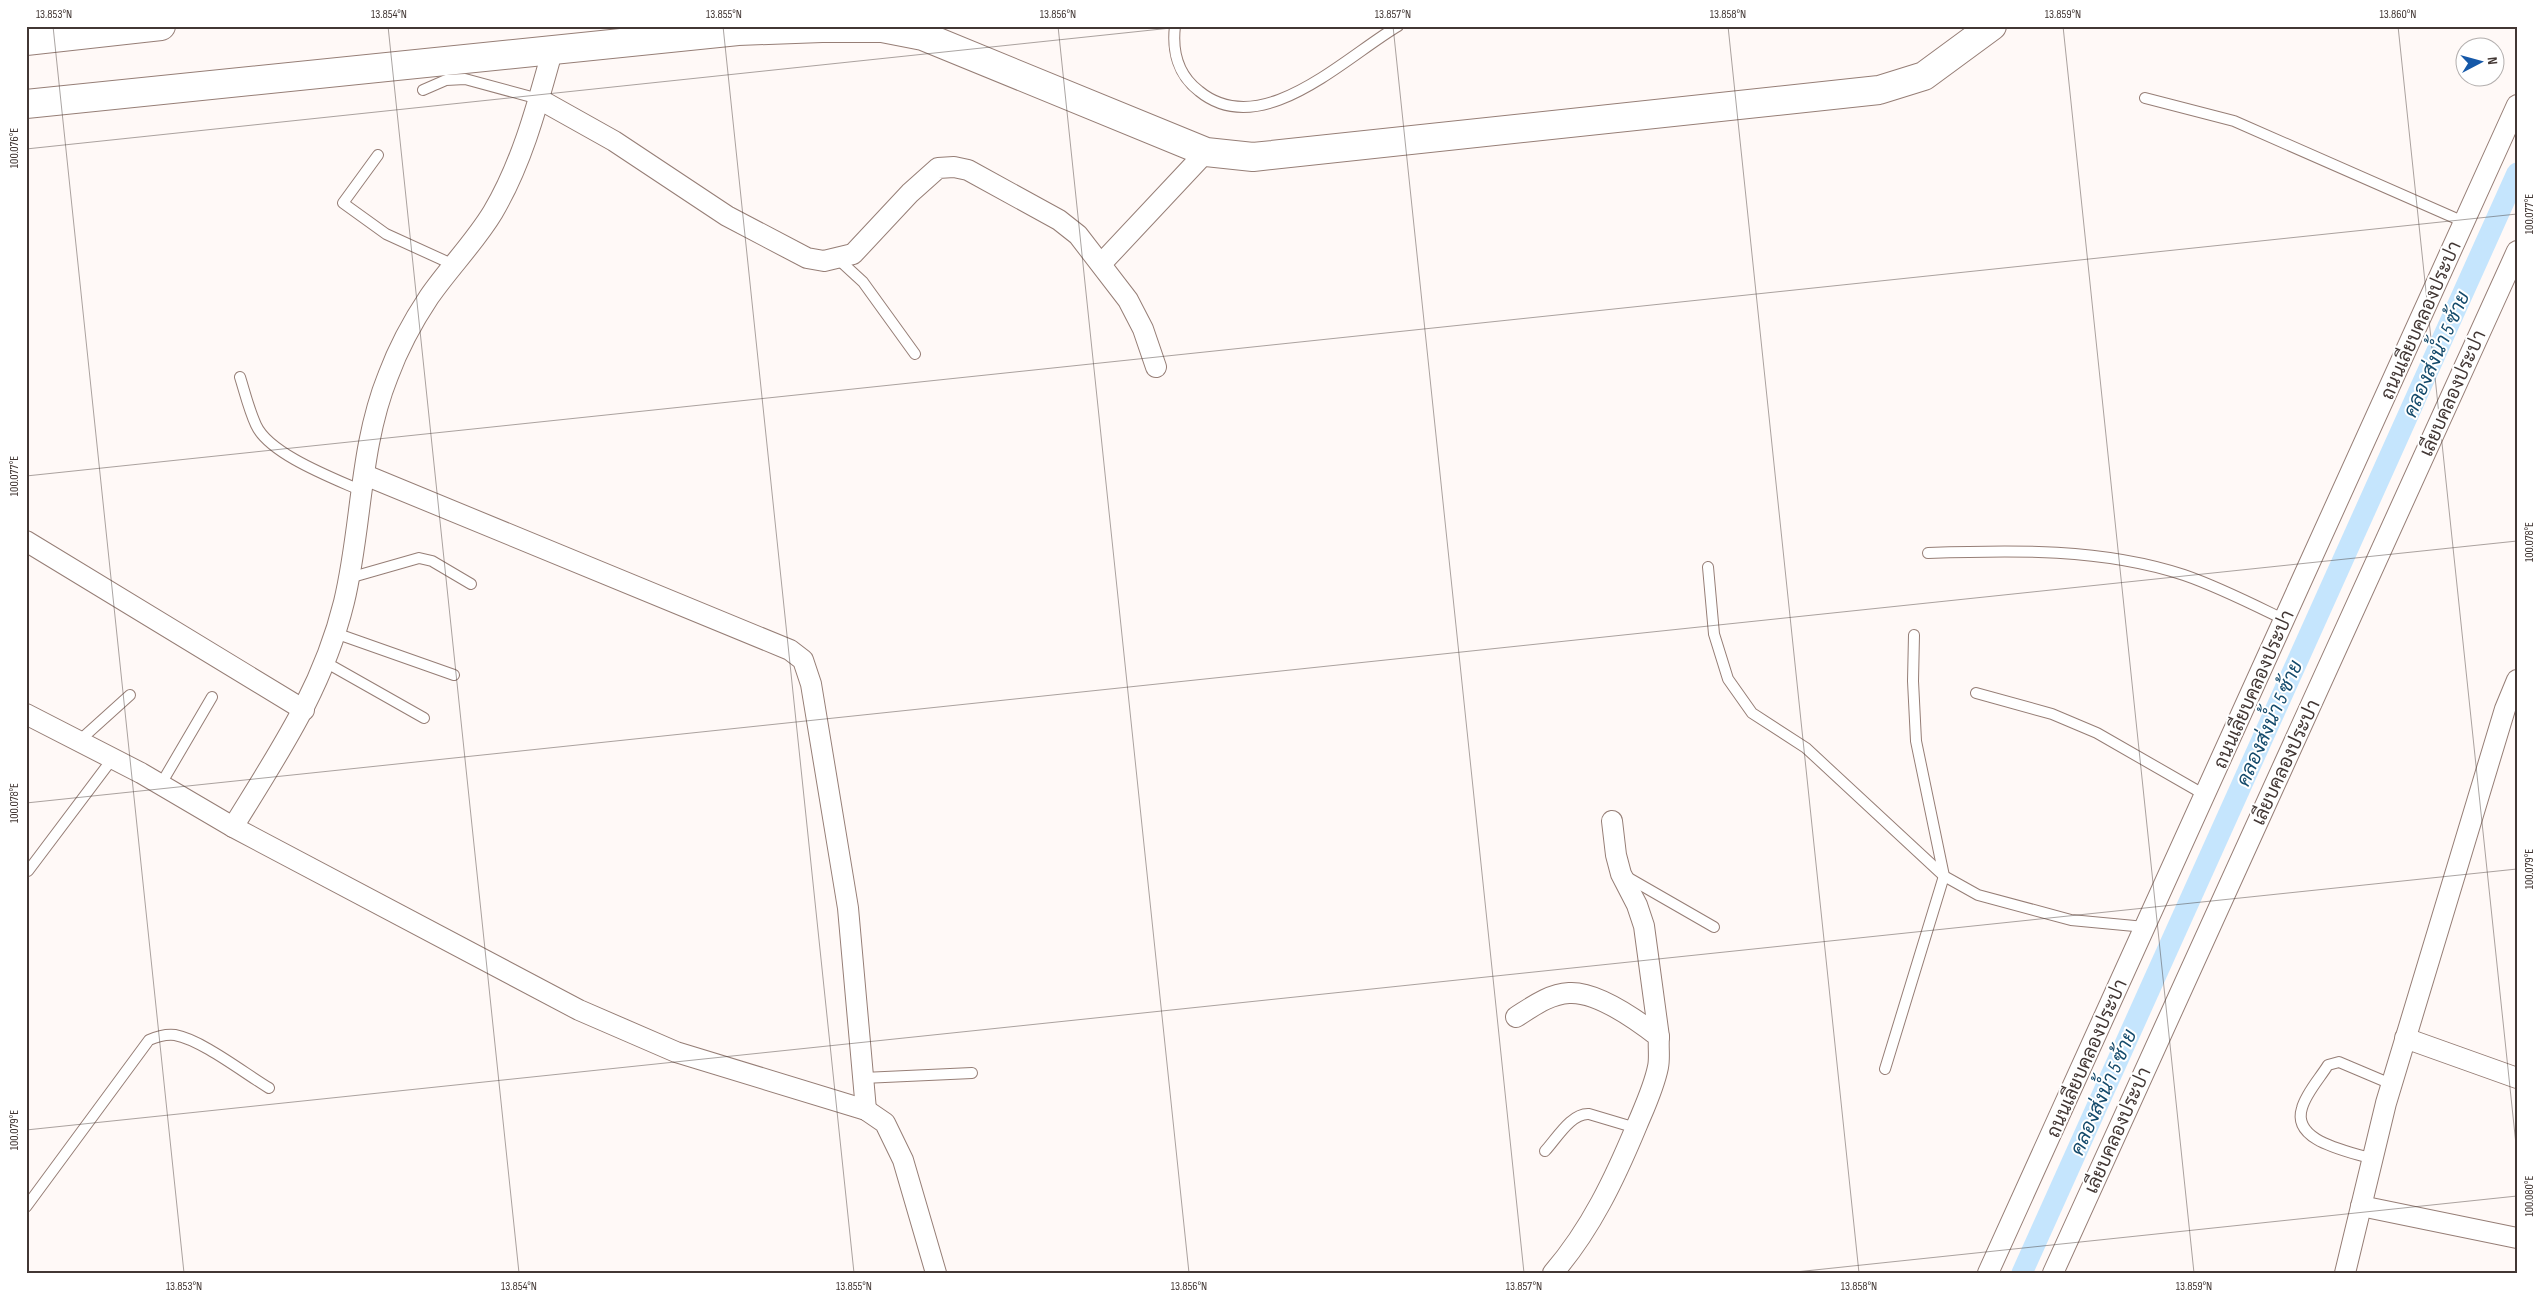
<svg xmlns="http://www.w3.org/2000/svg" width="2543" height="1299" font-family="'Sofia Sans Condensed',Sarabun,sans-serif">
<rect width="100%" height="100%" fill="#fff9f7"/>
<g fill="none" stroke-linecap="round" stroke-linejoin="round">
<polyline stroke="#c5e5fd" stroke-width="21" points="2022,1273 2517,173"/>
<defs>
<g id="service">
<path d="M 1175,26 C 1172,51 1178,75 1199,91 C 1261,142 1344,58 1398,26"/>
<polyline points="423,90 446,80 465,79 539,99"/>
<polyline points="2145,98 2234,121 2464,222"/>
<polyline points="378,155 343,203 386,234 454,265"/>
<polyline points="838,259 863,282 915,354"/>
<path d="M 240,377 C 245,393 249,410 256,425 C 269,454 333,478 362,491"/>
<path d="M 1928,553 C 2013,550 2102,548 2184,575 C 2219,587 2252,604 2285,620"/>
<polyline points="1708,567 1714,634 1728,679 1752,713 1806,748 1944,876 1978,895 2071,920 2145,927"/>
<polyline points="349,578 419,558 432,561 471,584"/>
<polyline points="335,633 454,675"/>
<polyline points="325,662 424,718"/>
<polyline points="1976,693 2052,714 2097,733 2205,795"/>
<polyline points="79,741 130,695"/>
<polyline points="161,784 212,697"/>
<polyline points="28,871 113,758"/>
<polyline points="1627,877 1714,927"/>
<polyline points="1885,1069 1944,876 1916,741 1913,681 1914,635"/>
<polyline points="863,1078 972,1073"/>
<path d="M 1545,1151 C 1557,1138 1571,1113 1589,1114 L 1636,1128"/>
<path d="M 2372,1159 C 2349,1151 2291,1142 2302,1108 C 2306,1093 2320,1078 2328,1065 L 2339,1062 L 2391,1084"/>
<path d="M 26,1207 L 149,1040 C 158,1036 166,1034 175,1035 C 202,1040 244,1073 269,1088"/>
</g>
<g id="minor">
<polyline points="539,99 614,141 727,216 807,258 824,261 853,254 910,193 938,168 954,167 968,170 1059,220 1078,235 1128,300 1143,329 1156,367"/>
<polyline points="1101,264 1206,152"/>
<polyline points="365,475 790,650 803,660 811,684 848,908 866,1110"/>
<polyline points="26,541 304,710"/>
<polyline points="26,714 141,773 233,827 579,1010 676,1052 866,1110 885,1123 903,1160 936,1273"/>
<polyline points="1612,821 1616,855 1621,874 1637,905 1644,926 1659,1037"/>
<path d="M 233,827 C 279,752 323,688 344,602 C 362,528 359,448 388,376 C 398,349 413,321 429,297 C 449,268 475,242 493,212 C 522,163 537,106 552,52"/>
<path d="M 1516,1017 C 1532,1007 1549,994 1569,993 C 1597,991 1637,1020 1659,1037 C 1658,1047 1660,1058 1658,1067 C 1654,1087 1645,1106 1637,1125 C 1615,1178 1591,1229 1553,1273"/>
<polyline points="2405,1038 2517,1078"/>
<polyline points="2361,1206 2517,1238"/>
<polyline points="1988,1273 2517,105"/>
<polyline points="2053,1273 2517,251"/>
<polyline points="2345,1273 2386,1103 2505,709 2517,680"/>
</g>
<polyline id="secondary" points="26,104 738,31 822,28 882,28 923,36 1206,152 1253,157 1879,90 1924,76 1992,26"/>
<polyline id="motorway" points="26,41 161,26"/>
</defs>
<use href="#service" stroke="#967e76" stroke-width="12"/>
<use href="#minor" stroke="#967e76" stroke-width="22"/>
<use href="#secondary" stroke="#967e76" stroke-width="30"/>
<use href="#motorway" stroke="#967e76" stroke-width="30"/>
<use href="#service" stroke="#fff" stroke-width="10"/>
<use href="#minor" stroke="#fff" stroke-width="20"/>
<use href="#secondary" stroke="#fff" stroke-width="28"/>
<use href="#motorway" stroke="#fff" stroke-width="28"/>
</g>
<path fill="none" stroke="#423734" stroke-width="1" stroke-opacity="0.45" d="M 53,26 L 184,1273M 388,26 L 519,1273M 723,26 L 854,1273M 1058,26 L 1189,1273M 1393,26 L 1524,1273M 1728,26 L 1859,1273M 2063,26 L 2194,1273M 2398,26 L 2517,1154M 26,149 L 1190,26M 26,476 L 2517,214M 26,803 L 2517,541M 26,1130 L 2517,869M 1786,1273 L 2517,1196"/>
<g text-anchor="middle" stroke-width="4" stroke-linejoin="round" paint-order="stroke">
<g font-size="19" fill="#423734" stroke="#fff">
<text transform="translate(2420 320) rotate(-66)" y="7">ถนนเลียบคลองประปา</text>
<text transform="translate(2452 393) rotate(-66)" y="7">เลียบคลองประปา</text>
<text transform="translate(2253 689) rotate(-66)" y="7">ถนนเลียบคลองประปา</text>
<text transform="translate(2285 762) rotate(-65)" y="7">เลียบคลองประปา</text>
<text transform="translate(2086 1058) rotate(-66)" y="7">ถนนเลียบคลองประปา</text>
<text transform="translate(2117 1130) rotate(-66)" y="7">เลียบคลองประปา</text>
</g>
<g font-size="20" font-style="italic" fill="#144a6b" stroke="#fff">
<text transform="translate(2436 354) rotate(-66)" y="7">คลองส่งน้ำ 5 ซ้าย</text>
<text transform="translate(2269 723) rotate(-66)" y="7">คลองส่งน้ำ 5 ซ้าย</text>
<text transform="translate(2103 1092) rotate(-66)" y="7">คลองส่งน้ำ 5 ซ้าย</text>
</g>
</g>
<rect width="2543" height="1299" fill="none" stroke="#ffffff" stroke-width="55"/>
<g transform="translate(2480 62) rotate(84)"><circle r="24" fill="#ffffff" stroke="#b3afae"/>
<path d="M0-4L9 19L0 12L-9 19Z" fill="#1558a8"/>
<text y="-8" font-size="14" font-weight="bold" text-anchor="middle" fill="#423734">N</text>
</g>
<rect x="28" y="28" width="2488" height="1244" fill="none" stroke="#423734" stroke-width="2"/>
<g font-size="12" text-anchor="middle" fill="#423734">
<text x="54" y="18">13.853°N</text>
<text x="389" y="18">13.854°N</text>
<text x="724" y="18">13.855°N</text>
<text x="1058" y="18">13.856°N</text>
<text x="1393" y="18">13.857°N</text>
<text x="1728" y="18">13.858°N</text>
<text x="2063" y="18">13.859°N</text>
<text x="2398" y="18">13.860°N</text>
<text transform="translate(14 148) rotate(-90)" y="4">100.076°E</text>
<text transform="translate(2529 214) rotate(-90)" y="4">100.077°E</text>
<text transform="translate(14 476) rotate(-90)" y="4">100.077°E</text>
<text transform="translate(2529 542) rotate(-90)" y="4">100.078°E</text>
<text transform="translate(14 803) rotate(-90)" y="4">100.078°E</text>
<text transform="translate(2529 869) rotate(-90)" y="4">100.079°E</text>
<text transform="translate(14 1130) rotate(-90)" y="4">100.079°E</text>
<text transform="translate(2529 1196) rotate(-90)" y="4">100.080°E</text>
<text x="184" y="1290">13.853°N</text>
<text x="519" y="1290">13.854°N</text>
<text x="854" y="1290">13.855°N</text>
<text x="1189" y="1290">13.856°N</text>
<text x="1524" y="1290">13.857°N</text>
<text x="1859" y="1290">13.858°N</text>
<text x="2194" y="1290">13.859°N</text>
</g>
</svg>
